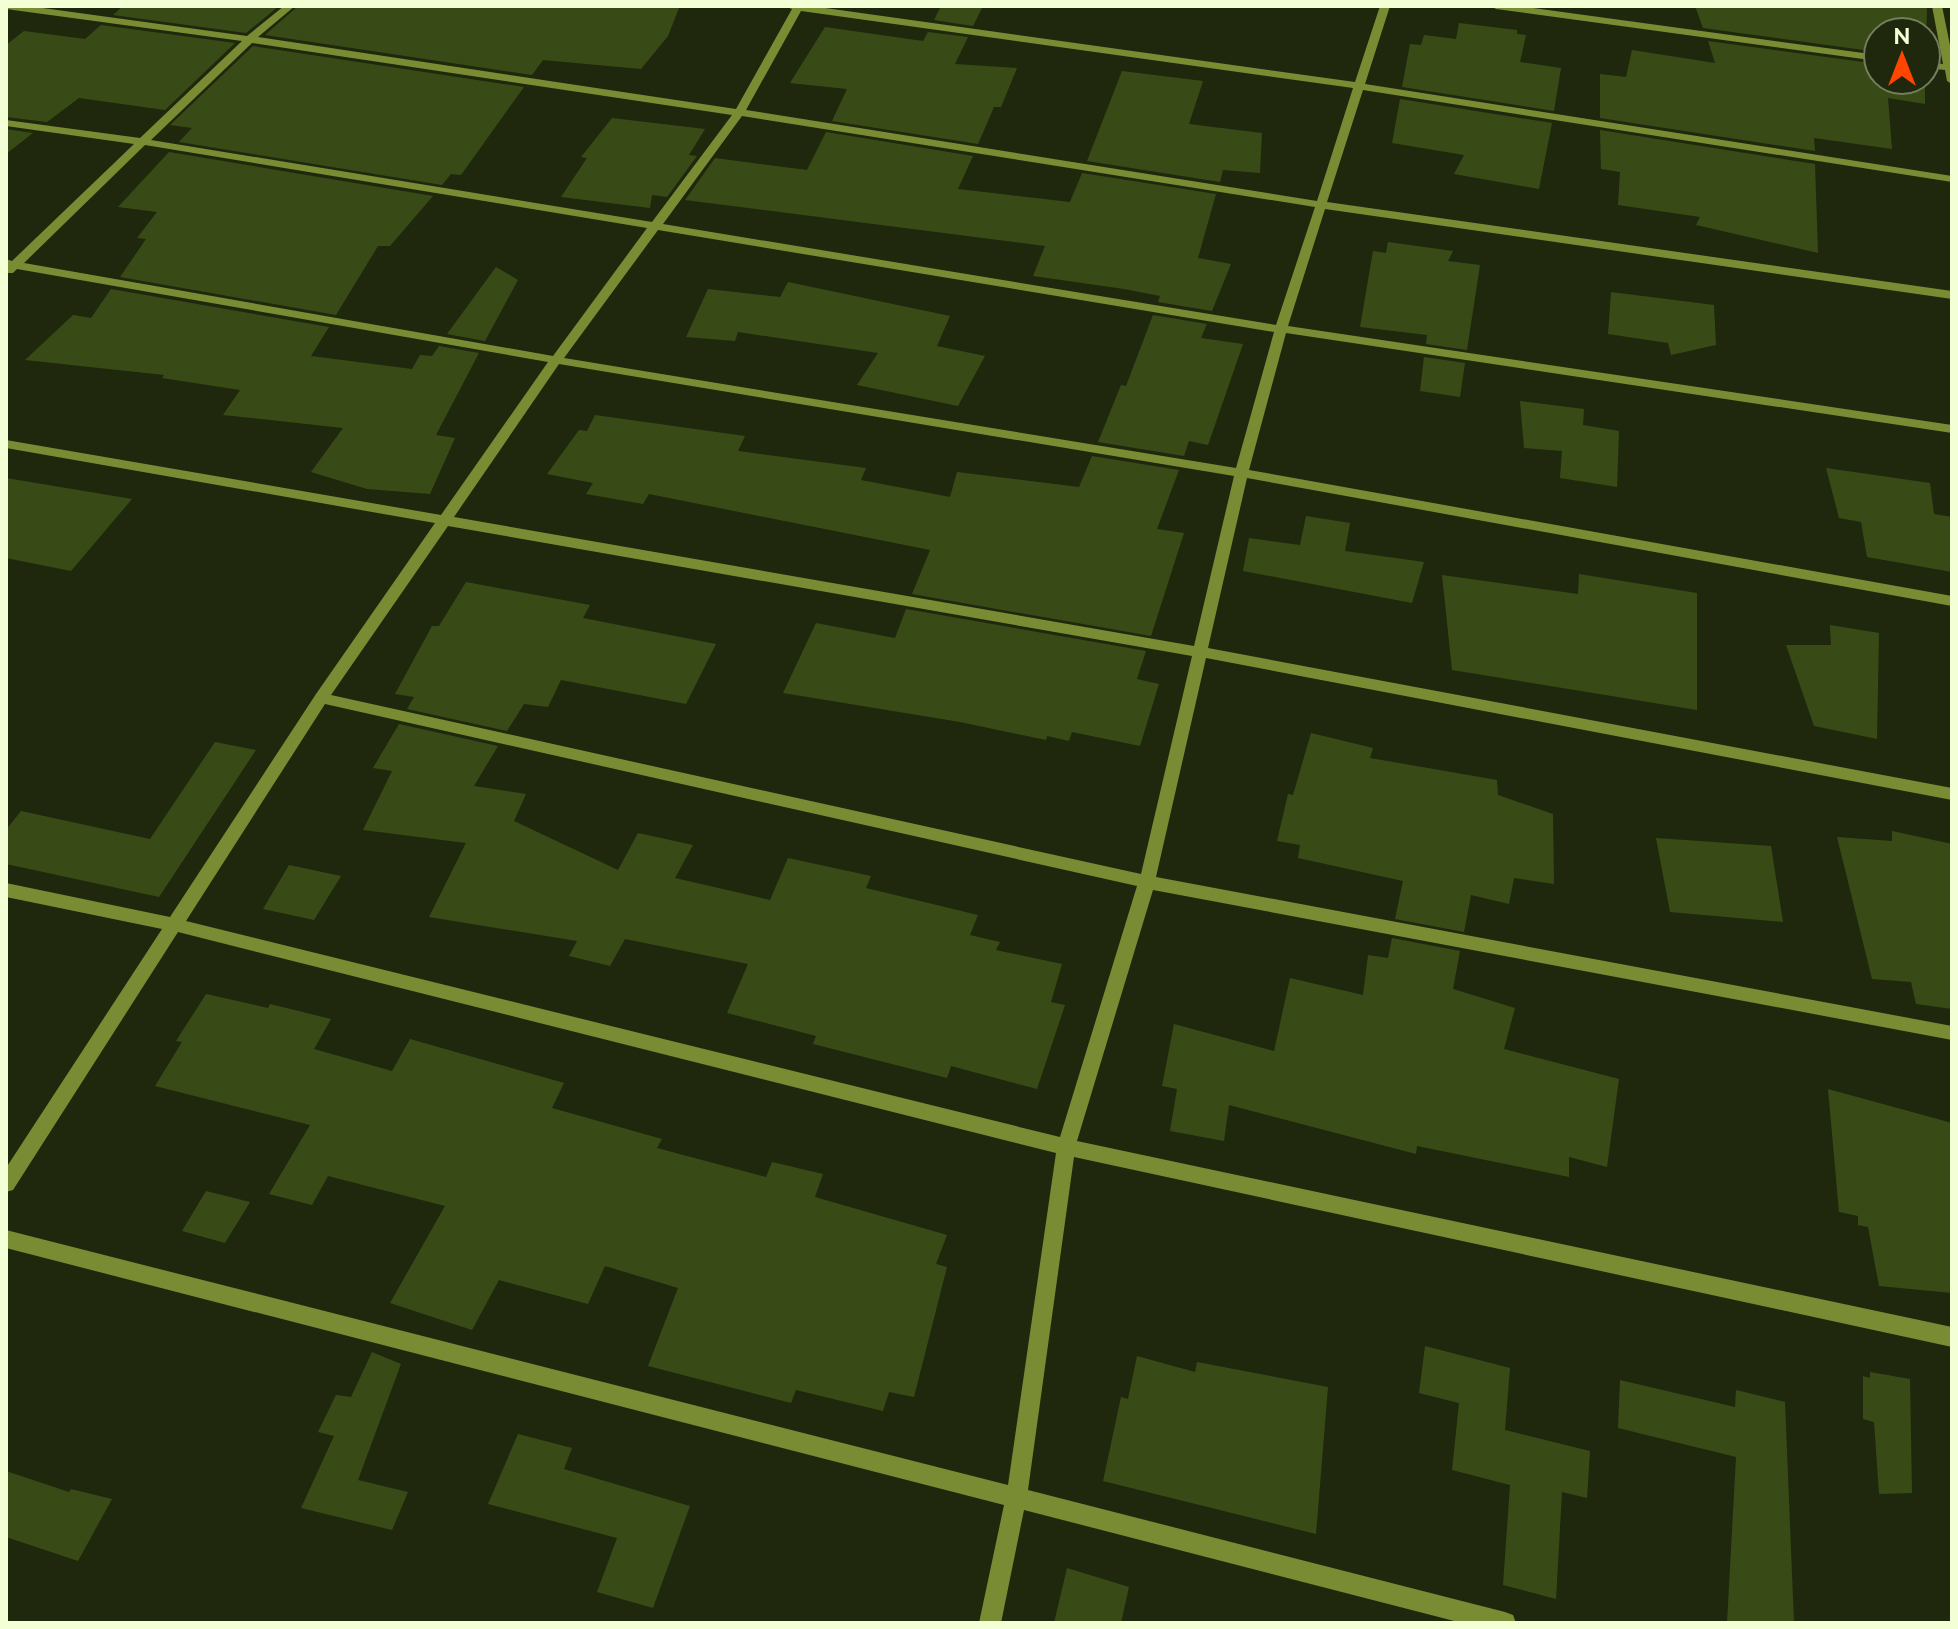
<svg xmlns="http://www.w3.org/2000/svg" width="1958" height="1629" font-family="Raleway,sans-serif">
<rect width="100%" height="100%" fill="#1f280d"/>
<g fill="#384b17">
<polygon points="123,6 279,6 246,33 113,15"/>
<polygon points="298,6 630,6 679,8 668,36 641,69 543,60 532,75 265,35"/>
<polygon points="941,6 983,6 973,26 934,20"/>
<polygon points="1695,6 1927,6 1926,52 1926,32 1878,32 1878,52 1703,28"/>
<polygon points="1459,23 1517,30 1517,34 1526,35 1520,62 1561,68 1554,111 1402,87 1410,44 1421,45 1424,35 1456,39"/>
<polygon points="101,25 235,43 165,110 79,98 47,122 6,117 6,45 24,31 85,39"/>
<polygon points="825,27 923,41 928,32 968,37 955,64 1017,68 1001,107 994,107 978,144 832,121 847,89 790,83"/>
<polygon points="1708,41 1878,64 1878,80 1925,80 1925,104 1888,98 1892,149 1814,138 1815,151 1600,118 1600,74 1626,77 1632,50 1715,63"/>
<polygon points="253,46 524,87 461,175 451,174 442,185 179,142 192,128 170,125"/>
<polygon points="1122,71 1203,81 1189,124 1262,133 1260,173 1223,170 1220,182 1087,161"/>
<polygon points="1400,99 1552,123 1539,189 1454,174 1464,155 1392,143"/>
<polygon points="612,118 705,129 689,155 697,156 667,197 652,195 650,208 561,197 587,158 581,157"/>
<polygon points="6,129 33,133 6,154"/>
<polygon points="1600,130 1815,164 1818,253 1696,225 1700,217 1618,205 1620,172 1601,169"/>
<polygon points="826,132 973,156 958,189 1070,202 1082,173 1216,194 1198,258 1231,264 1212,311 1158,302 1160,296 1124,289 1033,276 1045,246 685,200 715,158 807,170"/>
<polygon points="169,152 433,196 390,246 378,246 336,315 120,277 146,239 137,238 157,212 118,207"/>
<polygon points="1388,242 1453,251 1448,261 1480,265 1467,350 1426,344 1427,335 1360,327 1373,251 1386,253"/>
<polygon points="496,267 518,280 485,341 447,334"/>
<polygon points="788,282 950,316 937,346 985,356 958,406 857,385 878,353 738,332 735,341 686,337 708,289 780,297"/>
<polygon points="111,289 329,327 311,356 412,369 420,355 432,356 439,346 479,353 436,435 455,438 430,494 367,489 311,472 343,428 223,415 240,390 162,378 164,375 25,360 73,315 91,318"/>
<polygon points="1611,292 1714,305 1716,345 1671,355 1668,343 1608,334"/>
<polygon points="1153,315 1207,324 1201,338 1243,344 1208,445 1189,441 1184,456 1098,442 1121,385 1126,386"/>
<polygon points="1424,357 1465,363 1460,397 1420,391"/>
<polygon points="1520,401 1584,409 1583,425 1619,431 1617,487 1560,478 1562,451 1524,448"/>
<polygon points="595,415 745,436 738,451 866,468 861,480 950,497 957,472 1079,487 1092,456 1179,470 1157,529 1184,533 1151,636 912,594 930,550 649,494 643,504 586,494 593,483 547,474 579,430 587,431"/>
<polygon points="1826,468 1930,483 1934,514 1952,517 1952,572 1867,557 1861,522 1839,518"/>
<polygon points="6,478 132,499 71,571 6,558"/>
<polygon points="1306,516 1350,523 1345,551 1424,562 1412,603 1243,571 1249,538 1300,545"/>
<polygon points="1579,574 1697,593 1697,710 1452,670 1442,575 1578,594"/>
<polygon points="466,582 590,605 583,618 716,644 686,704 561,680 548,707 524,704 507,731 407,709 414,697 395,694 432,626 439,626"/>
<polygon points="906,609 1146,651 1137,679 1159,684 1140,746 1072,732 1069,741 1047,736 1046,740 960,722 783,693 816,623 895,638"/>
<polygon points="1830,625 1879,633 1877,739 1814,726 1786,645 1831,645"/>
<polygon points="399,724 498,746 474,786 526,794 514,821 618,870 638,833 693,845 675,878 770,900 788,858 871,876 866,888 978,915 970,935 1000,942 996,950 1062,964 1051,1002 1065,1005 1037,1089 951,1066 947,1078 813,1044 816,1036 727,1013 748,964 625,939 610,966 569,956 577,941 429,917 466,843 363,830 392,771 373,768"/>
<polygon points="1311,733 1373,748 1370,758 1497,780 1498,795 1553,814 1554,884 1514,878 1509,904 1471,895 1464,932 1395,919 1403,881 1298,858 1300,845 1277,841 1288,794 1293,795"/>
<polygon points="215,742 256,750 159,897 6,864 6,830 21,811 150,839"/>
<polygon points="1892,831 1952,844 1952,1009 1916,1004 1911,982 1872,979 1837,837 1892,841"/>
<polygon points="1656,838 1771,846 1783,922 1670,912"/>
<polygon points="289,865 341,876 314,920 263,909"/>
<polygon points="1392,938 1460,951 1453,989 1515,1008 1504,1049 1619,1079 1607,1167 1569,1157 1569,1177 1417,1146 1416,1154 1229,1105 1224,1141 1170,1131 1177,1089 1162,1086 1174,1024 1274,1051 1290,978 1363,995 1368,955 1388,958"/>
<polygon points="206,994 268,1008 270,1004 331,1019 314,1049 392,1071 410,1039 564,1083 552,1108 662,1139 657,1148 766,1177 772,1162 823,1174 815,1197 947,1235 936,1264 947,1267 914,1397 889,1392 883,1411 796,1390 791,1403 648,1366 678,1288 605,1266 588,1304 499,1280 472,1330 390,1303 445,1206 328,1176 312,1205 269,1194 310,1125 155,1086 182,1042 176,1041"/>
<polygon points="1828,1089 1952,1123 1952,1293 1879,1286 1868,1227 1858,1225 1858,1216 1839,1212"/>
<polygon points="206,1191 250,1202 225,1243 182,1231"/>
<polygon points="1425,1346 1510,1368 1505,1430 1590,1451 1587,1498 1562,1492 1556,1599 1503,1585 1510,1485 1452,1470 1459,1403 1419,1393"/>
<polygon points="372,1352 401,1364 358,1480 408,1492 392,1530 301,1508 334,1436 318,1432 336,1395 351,1397"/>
<polygon points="1137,1356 1195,1372 1197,1362 1328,1387 1316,1534 1103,1481 1121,1397 1128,1399"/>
<polygon points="1870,1372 1910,1379 1912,1493 1879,1494 1874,1422 1863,1419 1863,1376 1870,1378"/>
<polygon points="1620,1380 1735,1407 1736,1390 1785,1402 1794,1623 1727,1623 1736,1457 1618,1428"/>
<polygon points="518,1434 572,1448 564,1469 690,1506 653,1608 597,1592 617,1538 488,1504"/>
<polygon points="6,1471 69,1492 71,1489 112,1499 78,1561 6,1537"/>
<polygon points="1067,1568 1129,1587 1121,1623 1054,1623"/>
</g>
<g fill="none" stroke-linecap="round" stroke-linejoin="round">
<g fill="#7a8c33" fill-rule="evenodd">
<path d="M 6,6 L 28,6 L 247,36 L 284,6 L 295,6 L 258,37 L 736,109 L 792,9 L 785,6 L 811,6 L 1355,82 L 1380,6 L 1390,6 L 1365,84 L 1952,176 L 1952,182 L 1363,90 L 1327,202 L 1952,291 L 1952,299 L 1325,209 L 1288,326 L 1952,425 L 1952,433 L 1286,333 L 1249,470 L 1952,596 L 1952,606 L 1247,478 L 1208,648 L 1952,788 L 1952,800 L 1206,658 L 1156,877 L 1952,1026 L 1952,1040 L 1153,890 L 1077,1141 L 1952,1327 L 1952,1347 L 1074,1157 L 1028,1490 L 1505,1612 L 1513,1615 L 1516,1623 L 1462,1623 L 1024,1510 L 1001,1623 L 979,1623 L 1004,1505 L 6,1248 L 6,1230 L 1008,1485 L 1056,1153 L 178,932 L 13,1190 L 6,1192 L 6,1168 L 162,929 L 6,897 L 6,883 L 170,917 L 316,694 L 435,523 L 6,448 L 6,440 L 441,515 L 548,362 L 17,269 L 13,273 L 6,273 L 6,259 L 12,261 L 134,144 L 6,126 L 6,120 L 140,138 L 242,41 L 6,9 ZM 801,11 L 1353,88 L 1317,201 L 746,110 ZM 252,43 L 732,115 L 652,222 L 151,140 ZM 742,116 L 1315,207 L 1276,325 L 663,224 ZM 145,145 L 647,228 L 553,356 L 24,263 ZM 658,230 L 1274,332 L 1236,468 L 564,358 ZM 559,364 L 1234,476 L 1194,646 L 454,517 ZM 448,526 L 1192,656 L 1141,874 L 331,695 ZM 325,704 L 1137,886 L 1060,1137 L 186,921 Z"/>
<polygon points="1491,6 1518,6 1878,55 1878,61 1496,9"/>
<polygon points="1932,6 1942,6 1952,55 1952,84 1947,81 1945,70 1926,68 1926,62 1943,64"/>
</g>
</g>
<rect width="1958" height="1629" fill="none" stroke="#f3ffd4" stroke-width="16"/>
<g transform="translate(1902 56)"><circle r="38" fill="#1f280d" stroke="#747e5d" stroke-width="2"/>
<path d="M0-6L14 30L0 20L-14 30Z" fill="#ff4500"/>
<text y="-12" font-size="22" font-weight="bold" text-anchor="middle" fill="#f3ffd4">N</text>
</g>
</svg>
